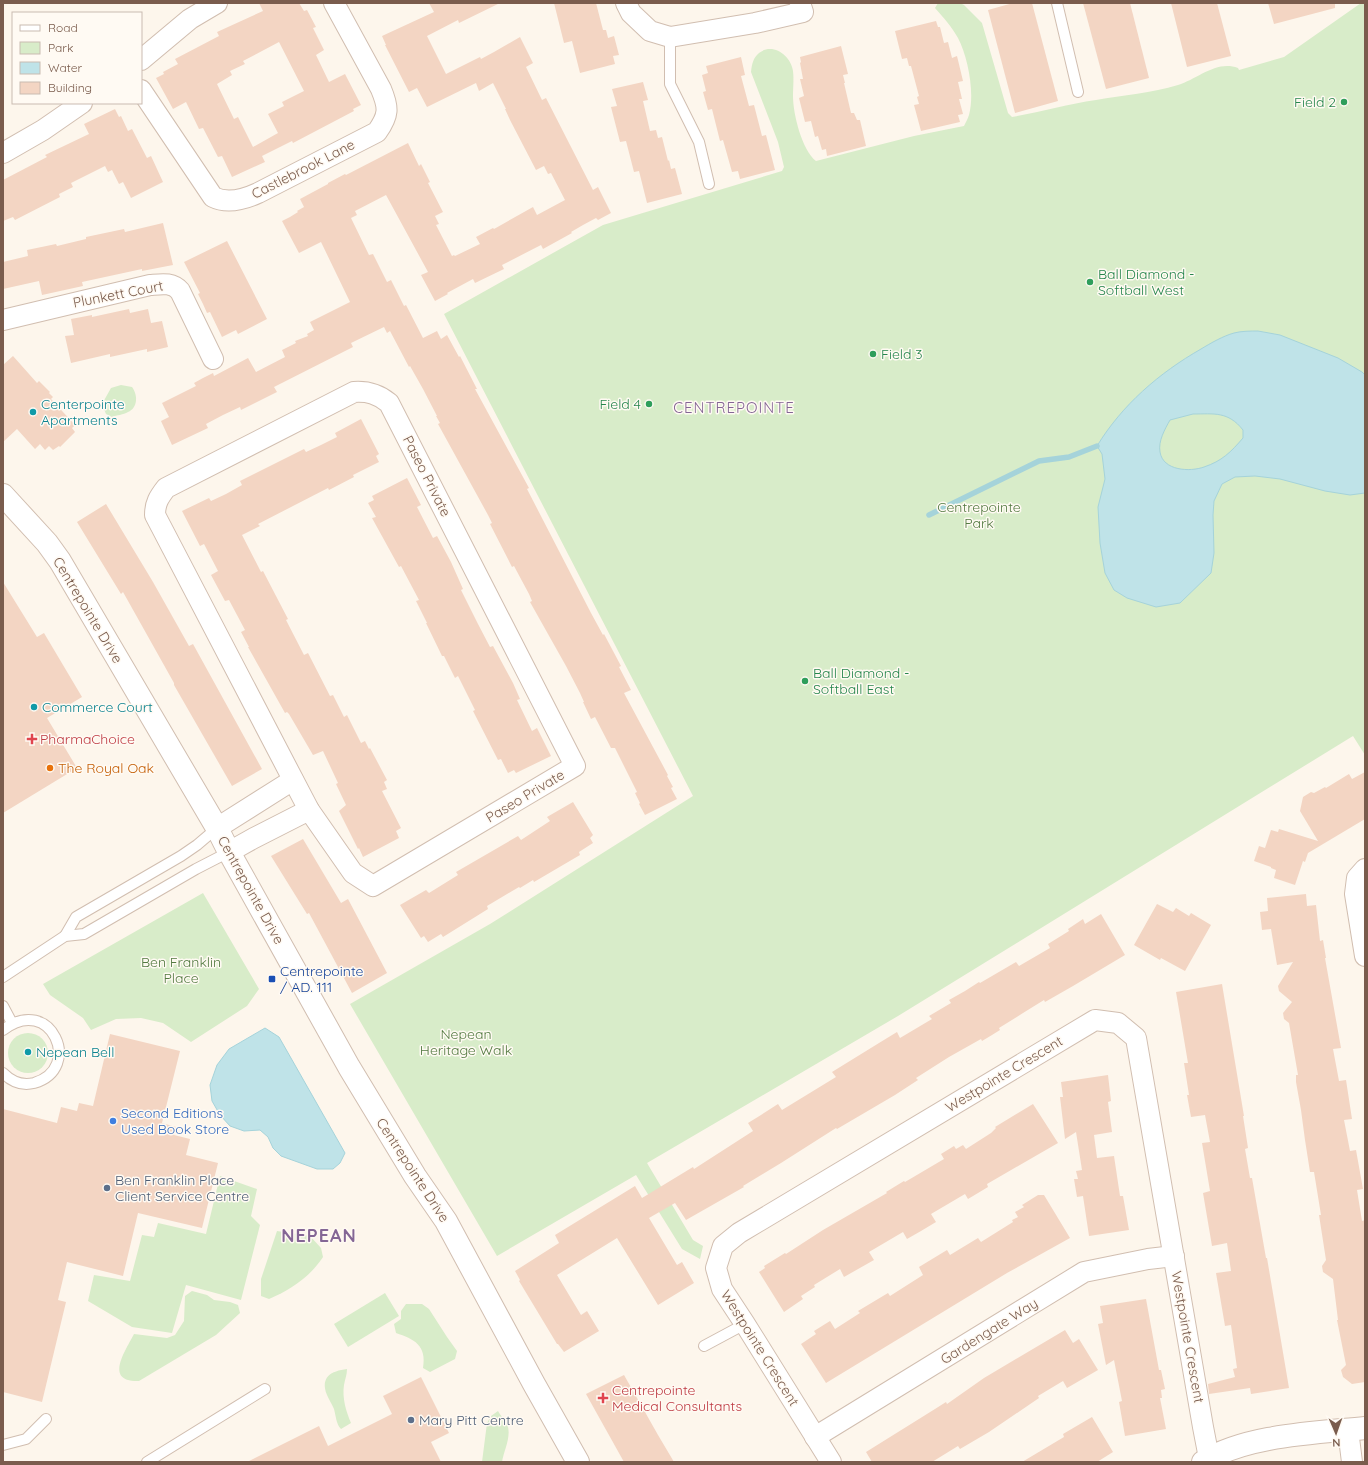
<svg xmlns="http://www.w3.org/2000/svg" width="1368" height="1465" font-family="Quicksand,sans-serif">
<rect width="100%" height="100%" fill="#fdf6ec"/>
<g fill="#d8ecc9">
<path d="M 938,3 L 960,3 L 964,5 L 982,23 L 1008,113 L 1012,117 C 1040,112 1068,104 1096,100 C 1123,95 1152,93 1178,85 C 1198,79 1216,60 1238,68 L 1239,70 L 1284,57 L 1361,3 L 1365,3 L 1365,755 L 1353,736 L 898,1016 L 647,1163 L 693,1240 L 703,1246 L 700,1259 L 682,1249 L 636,1175 L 497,1256 L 350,1004 L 490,924 L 693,796 L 444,314 L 603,225 L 782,171 L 784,167 L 778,142 L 751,72 C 752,64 753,58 759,53 C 773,42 791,56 793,71 C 794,79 793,88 793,96 C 793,114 802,150 816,161 L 914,136 L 964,126 C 966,122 968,118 969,115 C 975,93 968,57 958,38 C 952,27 943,17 935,8 Z"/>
<path d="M 121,385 L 132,387 C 138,395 138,408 128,412 C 123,415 117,415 112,417 L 106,414 L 102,404 L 111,388 Z"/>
<polygon points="203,893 259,989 247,1006 191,1042 163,1023 141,1018 116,1019 91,1030 83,1018 50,995 43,984"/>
<circle cx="28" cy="1053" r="20"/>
<polygon points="220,1176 257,1189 251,1216 260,1225 241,1300 186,1285 172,1333 132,1327 88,1301 94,1275 130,1281 142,1235 154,1237 158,1223 206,1234"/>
<path d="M 277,1231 L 310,1236 L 321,1248 L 323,1257 C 310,1277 290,1290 269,1299 L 261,1296 L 261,1279 Z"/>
<path d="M 192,1291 L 207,1295 L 214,1300 L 230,1302 L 238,1305 L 240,1313 L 216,1335 L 139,1381 C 103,1382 126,1350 134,1334 L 167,1338 L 175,1335 L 184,1321 L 185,1296 Z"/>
<polygon points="385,1293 399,1316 348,1347 334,1324"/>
<path d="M 406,1304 L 422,1304 L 429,1309 L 447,1337 L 457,1351 L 455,1359 L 430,1372 L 423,1368 C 427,1345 414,1339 396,1333 L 394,1324 L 401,1319 L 401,1311 Z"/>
<path d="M 347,1369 C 347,1375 345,1379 344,1385 C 342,1398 346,1411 351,1423 L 341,1429 C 336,1424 336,1416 334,1409 C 332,1404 329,1400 327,1395 C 320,1377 331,1371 347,1369 Z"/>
<path d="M 498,1411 C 500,1415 505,1420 507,1424 C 512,1436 504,1450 502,1462 L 482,1462 L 487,1423 L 491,1416 Z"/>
</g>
<g fill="#bfe3e8" stroke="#a5d3da" fill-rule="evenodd">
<path d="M 1258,331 L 1280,335 L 1338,358 L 1362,372 L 1365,375 L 1365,493 L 1350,495 L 1325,491 L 1280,479 L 1255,476 L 1235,477 L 1222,484 L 1214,501 L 1213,515 L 1214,553 L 1211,573 L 1180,603 L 1156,607 L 1127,598 L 1114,590 L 1105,573 L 1100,543 L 1098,507 L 1105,479 L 1102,454 L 1097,446 C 1122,405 1159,373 1201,349 C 1211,343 1223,336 1234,333 C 1241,331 1251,331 1258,331 ZM 1193,414 C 1214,414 1228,411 1243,430 L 1243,438 C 1231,452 1222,461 1204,467 C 1190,472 1163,471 1160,452 C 1158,441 1165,429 1170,420 Z"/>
<polygon points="265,1028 279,1037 345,1153 340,1163 333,1169 317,1169 281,1156 273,1148 268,1137 260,1130 244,1131 230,1126 220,1115 212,1101 210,1085 217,1065 229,1049"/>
</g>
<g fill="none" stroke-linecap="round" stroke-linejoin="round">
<polyline stroke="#a5d3da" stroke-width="5.5" points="929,515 1039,461 1069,457 1097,446"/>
</g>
<g fill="#f3d5c3" fill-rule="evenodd">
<path d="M 259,3 L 299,3 L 304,11 L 307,10 L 316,27 L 313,28 L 324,50 L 316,55 L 329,82 L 345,74 L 361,105 L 353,109 L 354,111 L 293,143 L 292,141 L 262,156 L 265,162 L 232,177 L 222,156 L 218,157 L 203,128 L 199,129 L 186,102 L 173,109 L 156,78 L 164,74 L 163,72 L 178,64 L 175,59 L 219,36 L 217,32 L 263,11 ZM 279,42 L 304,91 L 282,102 L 284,106 L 268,114 L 278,133 L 253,147 L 238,117 L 234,119 L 217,84 L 232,75 L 230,71 L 245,64 L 243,61 Z"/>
<polygon points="429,3 500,3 459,23 458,20 427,36 446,74 480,57 481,59 494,52 520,37 533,63 526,67 542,100 546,98 593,190 598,187 611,213 598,220 596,218 583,225 571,232 572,233 543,249 541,245 502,265 504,269 475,283 473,279 447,293 448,294 435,301 421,275 428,272 386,195 355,211 357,215 351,218 369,255 373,254 387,282 391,280 404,306 406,305 423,338 437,331 441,339 447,335 459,357 460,356 477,389 475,389 529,488 527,489 591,613 603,635 604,634 621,666 619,667 631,690 624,693 668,775 667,776 673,787 671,788 677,799 645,815 639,804 640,803 635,793 637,792 615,748 611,748 595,717 591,719 583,702 584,702 580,693 566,666 530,602 532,601 529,594 514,566 512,567 490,524 492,523 488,515 438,424 440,423 436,416 437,416 423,389 410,366 409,367 390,331 387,333 384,327 351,343 353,347 274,387 277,392 241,410 240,407 223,415 206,424 208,428 172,445 161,421 169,417 162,403 196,386 194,383 203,378 213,373 214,376 248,358 256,372 285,357 282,350 296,343 295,341 308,336 307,334 314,330 310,322 350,302 321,242 299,253 282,221 290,217 298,212 297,211 304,207 300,199 328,184 328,183 345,174 346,175 408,143 419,166 421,164 430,182 428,183 443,212 435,216 439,224 436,225 452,256 454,255 455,256 480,244 476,237 493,228 494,229 533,207 537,215 565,200 551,173 548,174 544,166 536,170 510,120 505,109 506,109 493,83 479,91 476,83 427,107 417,88 409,92 385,45 386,45 382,36 434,12"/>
<polygon points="554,3 596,3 603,30 606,30 608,38 614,36 619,55 613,56 615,64 580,73 572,41 564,43"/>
<polygon points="1013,3 1032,3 1058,101 1015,113 988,10"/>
<polygon points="1083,3 1130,3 1149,78 1106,89"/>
<polygon points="1171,3 1217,3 1231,56 1187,67"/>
<polygon points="1268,3 1335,3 1335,8 1274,24"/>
<polygon points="936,21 938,27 940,27 944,43 948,42 952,58 957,56 963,81 958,82 962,99 959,99 963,114 958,115 960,122 921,131 914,105 919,104 917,97 919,96 911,66 909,66 907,58 902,59 895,31"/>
<polygon points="841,46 848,74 843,75 845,83 844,83 851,113 854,113 857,120 860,120 866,146 827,156 826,149 822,150 818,136 815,137 811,121 805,122 799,98 804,96 800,79 803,79 800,63 801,62 800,57"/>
<polygon points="741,57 745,75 741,76 749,106 754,105 762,136 766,135 775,170 740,179 738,171 732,172 723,140 720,141 712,109 708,110 703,92 706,91 702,75 708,73 706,66"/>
<polygon points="643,82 648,100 643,101 650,131 656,130 658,138 662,137 668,161 669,160 671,169 675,168 682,194 647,203 639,171 634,172 626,141 620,142 611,107 617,106 612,89"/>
<polygon points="115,109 119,117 121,116 128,131 132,129 147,158 151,156 163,182 131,198 123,182 119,184 112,170 108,172 105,166 71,183 73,187 59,194 60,197 15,220 13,217 3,221 3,180 47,157 45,155 89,134 84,124"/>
<polygon points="163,223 173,265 142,271 142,269 82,282 83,286 42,295 39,281 3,289 3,262 28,256 27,250 56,244 57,246 86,239 86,237 124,229 125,232"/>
<polygon points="227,241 267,319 238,334 236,330 222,337 210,312 207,313 203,304 198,294 200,293 184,262"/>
<polygon points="129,309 130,313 148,309 151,323 162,321 168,347 147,352 147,349 110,357 110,354 71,363 65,336 74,335 71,319 92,315 92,317"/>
<polygon points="13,356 37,383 39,381 50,392 49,393 53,397 51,399 75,425 72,428 75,432 60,447 59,446 53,450 49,446 45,450 40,444 35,449 17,429 3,442 3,365"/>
<polygon points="361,419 379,454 376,456 379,462 353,475 354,477 329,490 328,488 258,524 260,526 242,535 261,572 263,571 288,619 286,620 304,655 308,653 330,696 333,695 344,717 347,715 361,743 365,741 369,749 370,748 387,780 384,782 387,789 382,791 401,828 396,831 399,838 363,857 359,848 358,849 339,811 346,805 336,784 338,783 323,751 313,755 289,714 287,712 285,713 248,647 249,647 241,632 245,630 229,600 225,601 211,575 218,571 204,544 200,546 182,511 209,498 211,501 226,494 242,485 240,481 304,449 306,452 321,445 337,437 335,433"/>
<polygon points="407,478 421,505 417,507 433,538 437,536 451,562 463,589 461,590 478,624 490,647 493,646 513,683 520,699 517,700 532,731 537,728 551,756 516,773 514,770 508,773 501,759 498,760 473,711 475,710 458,676 455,678 444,656 442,656 426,623 427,623 416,601 419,600 401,566 399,567 372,518 376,517 368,503 374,500 372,496"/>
<polygon points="106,504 153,582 189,646 193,644 262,769 232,786 174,685 174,683 123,592 121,594 77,522"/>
<polygon points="3,582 37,637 44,633 82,697 47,718 77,768 3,813"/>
<polygon points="1365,772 1365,819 1308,853 1305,862 1303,861 1295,885 1274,878 1276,870 1271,868 1271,867 1254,861 1259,846 1265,848 1271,830 1278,832 1279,829 1318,841 1300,811 1303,797 1311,792 1314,793 1325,787 1326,788 1349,774 1352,779"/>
<polygon points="573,802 593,835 590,838 593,843 579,852 580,855 534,882 533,880 520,888 519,887 487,906 488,909 443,937 441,934 428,942 424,936 421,938 400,905 426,890 429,893 458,875 456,872 518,836 521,840 550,821 547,817"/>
<polygon points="303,839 341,903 348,899 387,973 352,993 309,913 307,914 271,856"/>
<polygon points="1306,894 1307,906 1316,905 1320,941 1323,940 1326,958 1325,958 1341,1048 1333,1049 1339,1081 1346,1080 1352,1119 1344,1120 1350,1151 1356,1150 1363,1189 1357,1190 1362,1221 1365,1220 1365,1382 1352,1384 1343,1377 1341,1370 1346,1365 1337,1320 1338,1320 1333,1279 1323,1272 1322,1266 1326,1260 1319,1215 1321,1215 1314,1172 1310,1172 1305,1140 1301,1110 1296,1082 1296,1075 1298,1075 1289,1023 1284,1019 1283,1013 1292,1002 1279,991 1278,986 1293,962 1277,965 1271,929 1262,930 1260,912 1268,911 1267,898"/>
<polygon points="1157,904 1173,912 1176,908 1189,916 1191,913 1211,925 1185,971 1161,958 1160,960 1134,945"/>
<polygon points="1101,914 1125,955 1073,986 1045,1002 1044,1000 1023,1013 999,1028 1000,1030 992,1035 982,1041 981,1039 949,1057 916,1078 918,1080 895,1095 837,1129 836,1128 781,1163 743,1186 744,1187 686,1220 675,1203 649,1218 677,1265 682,1262 694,1283 658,1305 617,1238 557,1275 581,1315 587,1311 599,1331 564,1352 558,1344 557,1344 519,1281 520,1280 515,1271 559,1243 555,1235 635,1186 642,1198 693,1167 694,1169 753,1131 748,1123 761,1115 778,1104 782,1110 836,1077 832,1072 879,1043 897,1032 900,1038 932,1019 929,1016 951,1003 949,1000 965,991 979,982 980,983 1016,962 1019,966 1050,948 1048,944 1069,931 1068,929 1083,919 1085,924"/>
<polygon points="1222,984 1244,1116 1243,1116 1248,1148 1245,1149 1250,1178 1252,1178 1266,1258 1267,1258 1289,1388 1251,1394 1250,1388 1209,1394 1208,1384 1235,1377 1233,1369 1237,1368 1231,1325 1225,1326 1216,1273 1231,1271 1227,1243 1212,1246 1203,1193 1210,1191 1202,1143 1210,1142 1205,1115 1191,1117 1187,1095 1189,1095 1184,1063 1188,1063 1176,992"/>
<polygon points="110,1034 180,1051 162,1123 176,1127 174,1135 190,1139 186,1155 218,1163 202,1228 138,1213 123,1276 67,1262 58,1300 66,1302 42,1402 3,1392 3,1109 57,1123 61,1107 77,1111 79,1103 93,1106"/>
<polygon points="1108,1075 1111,1101 1108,1102 1112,1132 1094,1135 1097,1158 1114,1156 1120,1196 1123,1196 1129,1230 1089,1236 1083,1196 1077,1197 1074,1179 1078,1179 1076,1171 1082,1170 1076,1132 1065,1139 1060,1097 1063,1097 1061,1082"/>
<polygon points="1033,1104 1058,1143 987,1184 988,1187 968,1199 965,1194 931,1214 936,1222 921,1231 907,1239 903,1232 869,1252 874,1260 844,1277 840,1269 814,1285 815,1287 801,1296 803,1299 784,1312 759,1272 765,1268 764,1266 785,1253 786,1254 823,1230 887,1193 886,1192 904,1181 905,1182 944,1159 941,1154 954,1146 956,1149 963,1145 966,1149 991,1133 996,1128 995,1127"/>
<polygon points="1038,1195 1044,1195 1070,1238 1007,1273 826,1383 801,1344 816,1334 814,1331 830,1321 835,1329 860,1313 858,1311 888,1293 890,1296 923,1275 919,1267 947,1250 950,1255 978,1238 981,1242 1013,1222 1012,1220 1018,1217 1015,1212 1024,1207 1022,1205"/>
<polygon points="1146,1299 1159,1370 1161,1370 1165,1389 1161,1390 1162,1398 1160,1398 1166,1429 1125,1436 1119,1402 1122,1401 1114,1360 1106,1365 1098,1324 1103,1323 1100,1306"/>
<polygon points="1065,1330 1073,1343 1079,1339 1098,1370 1067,1388 1063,1381 1038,1396 1039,1398 989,1432 960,1449 958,1446 932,1462 872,1462 866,1452 935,1409 946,1402 947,1404 984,1378"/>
<polygon points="624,1375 658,1435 674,1462 624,1462 586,1394"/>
<polygon points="421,1377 449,1433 431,1442 441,1462 247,1462 319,1426 328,1446 392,1414 383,1396"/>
<polygon points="1092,1417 1113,1452 1097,1462 1022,1462 1064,1437 1063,1434"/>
</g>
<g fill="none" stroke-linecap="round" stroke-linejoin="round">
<defs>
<g id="service">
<polyline points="1057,3 1078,92"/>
<polyline points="670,37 670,84 699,142 709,184"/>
<polyline points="65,936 76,917 181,856 197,845 217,828"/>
<polyline points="3,977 65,936 84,934 196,869 229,852"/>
<polyline points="3,1006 12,1023"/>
<path d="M 3,1030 C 51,993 84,1069 34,1083 C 22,1086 11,1081 3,1073"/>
<polyline points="704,1346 745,1324"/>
<polyline points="3,1445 26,1439 46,1419"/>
<polyline points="147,1462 265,1389"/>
</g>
<g id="minor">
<polyline points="626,3 631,13 650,31 670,37 755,23 803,12 800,3"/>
<polyline points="141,60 190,19 217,3"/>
<path d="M 141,90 L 213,197 C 227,204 245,199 258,193 L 377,132 C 389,115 389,108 381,89 L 334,3"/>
<polyline points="3,153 43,130 82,103"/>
<path d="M 3,320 L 150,285 C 162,284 172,282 180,291 L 213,359"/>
<path d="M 354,392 C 368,391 378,394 389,403 L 575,766 L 373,886 L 353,873 L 309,810 L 155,515 C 155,503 159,497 166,488 Z"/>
<polyline points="217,828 293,780"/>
<polyline points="229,852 254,838 309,810"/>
<polyline points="1365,869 1357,878 1355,894 1365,956"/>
<polyline points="1348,1430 1352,1462"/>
<polyline points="815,1437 1084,1272 1148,1259 1174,1256"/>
<polyline points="831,1462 745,1324 722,1289 716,1268 723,1246 739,1233 1095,1020 1118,1023 1136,1038 1203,1427 1209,1458"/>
</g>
<g id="tertiary">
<polyline points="3,495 47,543 60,561 217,828 229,852 349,1067 415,1176 446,1221 534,1384 578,1462"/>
<path d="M 1203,1462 C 1246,1435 1315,1433 1365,1428"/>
</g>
</defs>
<use href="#service" stroke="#d1beb0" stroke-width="12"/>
<use href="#minor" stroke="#d1beb0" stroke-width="22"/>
<use href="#tertiary" stroke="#d1beb0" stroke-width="24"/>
<use href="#service" stroke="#fff" stroke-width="10"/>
<use href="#minor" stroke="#fff" stroke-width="20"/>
<use href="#tertiary" stroke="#fff" stroke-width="22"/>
</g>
<g fill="#2e9e5b" stroke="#fffaf3" stroke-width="1.5">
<circle cx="1344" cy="102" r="4"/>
<circle cx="1090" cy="282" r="4"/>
<circle cx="873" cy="354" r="4"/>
<circle cx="649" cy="404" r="4"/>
<circle cx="805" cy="681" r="4"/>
</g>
<g fill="#0f9aa8" stroke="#fffaf3" stroke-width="1.5">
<circle cx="33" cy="412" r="4"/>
<circle cx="34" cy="707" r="4"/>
<circle cx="28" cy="1052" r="4"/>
</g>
<g fill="#e0444e" stroke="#fffaf3" stroke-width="1.5">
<path d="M30 733h4v4h4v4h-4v4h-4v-4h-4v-4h4z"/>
<path d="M601 1392h4v4h4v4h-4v4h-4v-4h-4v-4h4z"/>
</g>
<circle fill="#e8710a" stroke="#fffaf3" stroke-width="1.5" cx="50" cy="768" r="4"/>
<rect fill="#1a4fb4" stroke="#fffaf3" stroke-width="1.5" x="268" y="975" width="8" height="8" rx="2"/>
<circle fill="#3f7fe0" stroke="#fffaf3" stroke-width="1.5" cx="113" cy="1121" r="4"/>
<g fill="#5c6f8a" stroke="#fffaf3" stroke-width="1.5">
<circle cx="107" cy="1188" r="4"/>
<circle cx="411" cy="1420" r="4"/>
</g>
<g text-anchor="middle" stroke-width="3" stroke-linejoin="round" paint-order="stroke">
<g font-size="14" fill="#27864d" stroke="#fffaf3" text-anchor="start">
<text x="1336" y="107" text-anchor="end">Field 2</text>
<text x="1098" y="279">Ball Diamond -<tspan x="1098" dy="16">Softball West</tspan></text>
<text x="881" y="359">Field 3</text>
<text x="641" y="409" text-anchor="end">Field 4</text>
<text x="813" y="678">Ball Diamond -<tspan x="813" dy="16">Softball East</tspan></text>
</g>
<g font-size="14" fill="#7a5c4d" stroke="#fffaf3">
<text transform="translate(303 169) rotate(-27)" y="5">Castlebrook Lane</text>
<text transform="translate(118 294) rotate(-11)" y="5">Plunkett Court</text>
<text transform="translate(427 476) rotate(63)" y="5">Paseo Private</text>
<text transform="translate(88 610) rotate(59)" y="5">Centrepointe Drive</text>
<text transform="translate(525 796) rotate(-31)" y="5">Paseo Private</text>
<text transform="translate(251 890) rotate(61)" y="5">Centrepointe Drive</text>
<text transform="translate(1004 1074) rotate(-31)" y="5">Westpointe Crescent</text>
<text transform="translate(413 1170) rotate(57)" y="5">Centrepointe Drive</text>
<text transform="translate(989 1331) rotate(-32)" y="5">Gardengate Way</text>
<text transform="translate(1188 1337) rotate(80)" y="5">Westpointe Crescent</text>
<text transform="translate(760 1348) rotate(58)" y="5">Westpointe Crescent</text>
</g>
<g font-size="14" fill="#0d838f" stroke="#fffaf3" text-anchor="start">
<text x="41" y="409">Centerpointe<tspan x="41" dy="16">Apartments</tspan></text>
<text x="42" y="712">Commerce Court</text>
<text x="36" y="1057">Nepean Bell</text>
</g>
<g font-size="14" fill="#537a41" stroke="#fffaf3">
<text x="979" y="512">Centrepointe<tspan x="979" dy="16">Park</tspan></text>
<text x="181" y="967">Ben Franklin<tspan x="181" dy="16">Place</tspan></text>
<text x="466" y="1039">Nepean<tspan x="466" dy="16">Heritage Walk</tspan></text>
</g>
<g font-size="14" fill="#be3a42" stroke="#fffaf3" text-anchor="start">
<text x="40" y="744">PharmaChoice</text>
<text x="612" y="1395">Centrepointe<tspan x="612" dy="16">Medical Consultants</tspan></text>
</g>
<g font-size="14" fill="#c56008" stroke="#fffaf3" text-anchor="start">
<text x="58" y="773">The Royal Oak</text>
</g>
<g font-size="14" fill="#164399" stroke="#fffaf3" text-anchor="start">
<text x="280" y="976">Centrepointe<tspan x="280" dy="16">/ AD. 111</tspan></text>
</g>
<g font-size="14" fill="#366cbe" stroke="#fffaf3" text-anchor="start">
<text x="121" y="1118">Second Editions<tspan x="121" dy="16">Used Book Store</tspan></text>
</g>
<g font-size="14" fill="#4e5e75" stroke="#fffaf3" text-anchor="start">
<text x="115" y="1185">Ben Franklin Place<tspan x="115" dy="16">Client Service Centre</tspan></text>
<text x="419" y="1425">Mary Pitt Centre</text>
</g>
<g font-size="15" letter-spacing="1" fill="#846695" stroke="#fffaf3">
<text x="734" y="413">CENTREPOINTE</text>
</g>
<g font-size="18" font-weight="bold" letter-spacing="1" fill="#846695" stroke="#fffaf3">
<text x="319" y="1242">NEPEAN</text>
</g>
</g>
<rect width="1368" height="1465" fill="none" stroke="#7a5c4d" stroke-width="8"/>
<rect x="12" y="12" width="130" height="92" fill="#fffaf3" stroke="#cabbb1"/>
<rect x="20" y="25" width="20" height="6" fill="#ffffff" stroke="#cabbb1"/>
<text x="48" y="32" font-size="12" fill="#7a5c4d">Road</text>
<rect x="20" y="42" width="20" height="12" fill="#d8ecc9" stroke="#cabbb1"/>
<text x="48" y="52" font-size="12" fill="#7a5c4d">Park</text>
<rect x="20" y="62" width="20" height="12" fill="#bfe3e8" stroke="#cabbb1"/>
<text x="48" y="72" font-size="12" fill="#7a5c4d">Water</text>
<rect x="20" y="82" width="20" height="12" fill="#f3d5c3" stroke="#cabbb1"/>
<text x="48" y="92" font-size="12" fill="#7a5c4d">Building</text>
<g transform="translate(1336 1433) rotate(178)" stroke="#fffaf3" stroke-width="3" paint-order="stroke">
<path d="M0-3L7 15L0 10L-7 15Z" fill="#7a5c4d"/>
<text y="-6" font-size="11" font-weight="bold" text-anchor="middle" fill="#7a5c4d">N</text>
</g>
</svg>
